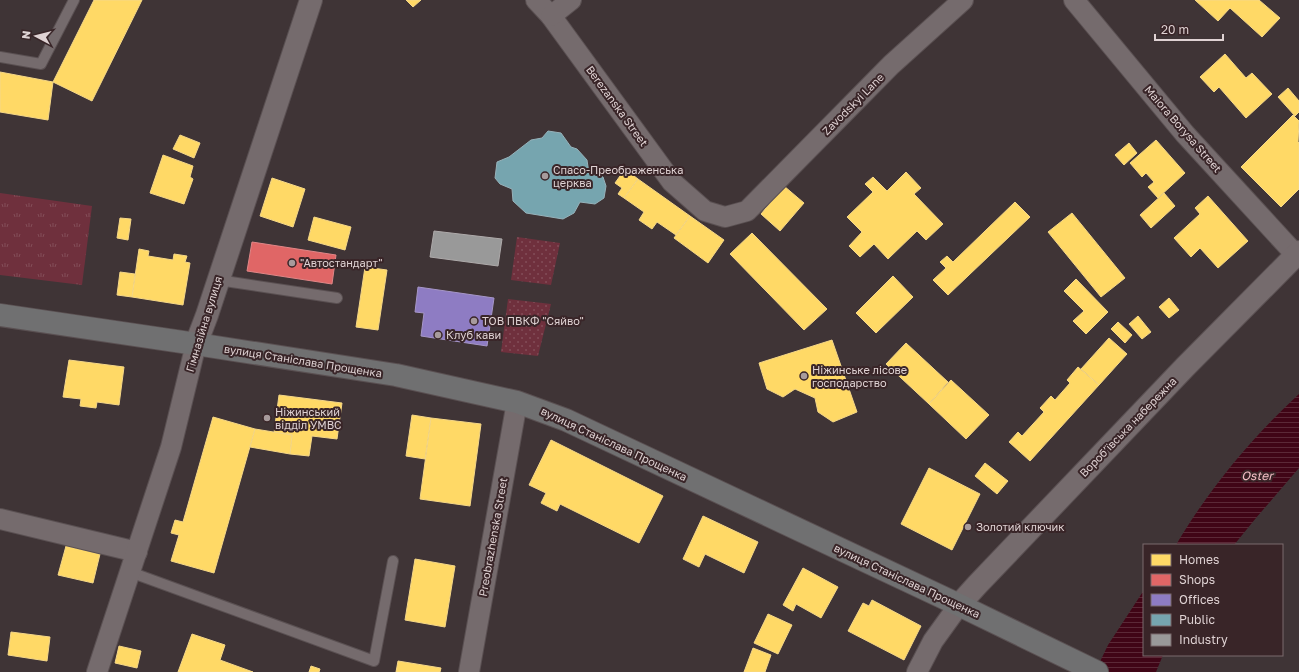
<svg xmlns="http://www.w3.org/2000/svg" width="1299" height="672" font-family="'Golos Text',sans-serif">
<defs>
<pattern id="grass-dots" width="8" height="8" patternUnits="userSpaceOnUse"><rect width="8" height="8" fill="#6f303d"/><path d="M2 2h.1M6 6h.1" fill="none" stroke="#834d58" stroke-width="1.8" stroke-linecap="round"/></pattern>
<pattern id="park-tufts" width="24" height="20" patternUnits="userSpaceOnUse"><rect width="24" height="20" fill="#6f303d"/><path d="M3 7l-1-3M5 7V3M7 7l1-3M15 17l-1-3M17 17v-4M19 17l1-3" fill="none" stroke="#834d58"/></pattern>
<pattern id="water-rules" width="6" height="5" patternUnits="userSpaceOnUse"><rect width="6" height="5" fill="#400516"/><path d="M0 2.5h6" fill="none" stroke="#5b2937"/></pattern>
</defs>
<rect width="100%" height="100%" fill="#3f3436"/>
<g fill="url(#grass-dots)">
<polygon points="517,237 560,243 551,285 511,280"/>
<polygon points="508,299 551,304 538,356 501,352"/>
</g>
<polygon fill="url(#park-tufts)" points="0,193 92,206 82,285 0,275"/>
<g fill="url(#water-rules)">
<path d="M 1299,394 L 1299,468 L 1256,518 L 1234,545 L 1176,545 C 1209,489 1251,438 1299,394 Z"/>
<polygon points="1144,590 1144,655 1163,655 1156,672 1095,672 1108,645"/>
</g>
<g fill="#ffd966" stroke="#f5d787">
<polygon points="94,0 142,0 92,101 53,82"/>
<polygon points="406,0 421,0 413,7"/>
<polygon points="1195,0 1259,0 1280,18 1262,37 1230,8 1218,21"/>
<polygon points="1225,54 1246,78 1252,73 1272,94 1246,118 1219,87 1214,92 1200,77"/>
<polygon points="0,72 53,82 48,120 0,112"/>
<polygon points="1288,88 1299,101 1299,112 1295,116 1278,97"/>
<polygon points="1293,115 1299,121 1298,142 1299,143 1299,189 1281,207 1241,167"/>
<polygon points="180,135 200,143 194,158 173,149"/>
<polygon points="1156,140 1185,173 1158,198 1148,187 1154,182 1146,173 1142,177 1130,163"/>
<polygon points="1129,143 1137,153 1124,165 1115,155"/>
<polygon points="163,155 193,166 190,177 193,179 184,204 150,193"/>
<polygon points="625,169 638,179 624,198 618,194 622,188 615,183"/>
<polygon points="906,172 921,188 914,194 943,224 926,240 917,231 888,259 874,244 860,257 849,246 862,232 847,217 873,192 865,184 873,177 887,191"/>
<polygon points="272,178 305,189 293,227 260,216"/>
<polygon points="638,179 690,216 676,235 657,222 652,229 639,220 644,212 624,198"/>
<polygon points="784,186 804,203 780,231 761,214"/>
<polygon points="1164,193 1175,206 1151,228 1140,215"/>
<polygon points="1208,196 1248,241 1218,268 1200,248 1191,257 1174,238 1200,214 1195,208"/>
<polygon points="1015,202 1030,217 948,295 933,280 946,268 940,262 947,256 953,262"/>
<polygon points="1072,213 1125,278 1101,297 1048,232"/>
<polygon points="690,216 724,240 708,263 674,238"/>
<polygon points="314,217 351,227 345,250 308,240"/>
<polygon points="120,218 131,219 128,240 117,238"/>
<polygon points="752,233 827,309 804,330 730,254"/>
<polygon points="139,249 149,251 148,256 173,260 174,254 187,256 185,262 190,263 183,305 132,297"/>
<polygon points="365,267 387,270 378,330 356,327"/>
<polygon points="120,272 135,274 132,297 117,295"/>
<polygon points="893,276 913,297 876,333 856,313"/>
<polygon points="1076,279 1108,312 1086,334 1073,321 1084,311 1064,291"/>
<polygon points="1169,298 1179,310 1169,318 1159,307"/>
<polygon points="1138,316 1151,332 1142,339 1129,324"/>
<polygon points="1118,322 1132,335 1125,343 1111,329"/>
<polygon points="1109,338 1127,354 1099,385 1081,369"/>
<polygon points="832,340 857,412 833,422 818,412 815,398 795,389 783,397 767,389 759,363"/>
<polygon points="906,343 948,382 929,404 886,364"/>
<polygon points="69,360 124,367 119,405 97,402 96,408 80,406 81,399 63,397"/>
<polygon points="1078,367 1099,385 1030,461 1009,442 1018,432 1022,436 1044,412 1040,408 1051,396 1055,400 1070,383 1067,380"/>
<polygon points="951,380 989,415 966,439 929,404"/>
<polygon points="279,395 342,403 337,439 312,436 309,456 290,454 292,435 274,433"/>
<polygon points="412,415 431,418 425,459 406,456"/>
<polygon points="213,417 255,429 214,573 171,561 179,535 171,533 175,520 183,522"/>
<polygon points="431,418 481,424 470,506 420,499"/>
<polygon points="255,429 292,435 290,454 250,447"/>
<polygon points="551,440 663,496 639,543 560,504 557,511 541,503 546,493 529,485"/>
<polygon points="985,463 1008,481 997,494 975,476"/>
<polygon points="929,468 980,494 952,550 901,524"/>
<polygon points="703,516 758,542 744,573 705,554 699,567 683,559"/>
<polygon points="66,546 100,554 93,583 58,575"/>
<polygon points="415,559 455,566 445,627 405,620"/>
<polygon points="803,568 838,587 821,618 796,604 793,611 783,605"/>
<polygon points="872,600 921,626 904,660 848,631 863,603 869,606"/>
<polygon points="768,614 792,625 778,654 754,643"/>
<polygon points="11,632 50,637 47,661 8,655"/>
<polygon points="192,634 225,645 220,660 253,672 178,672"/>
<polygon points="119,646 141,651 137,668 115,663"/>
<polygon points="753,648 771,655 765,672 744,672"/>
<polygon points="398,661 441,668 440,672 396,672"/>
<polygon points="311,666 320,669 319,672 309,672"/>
</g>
<polygon fill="#e06666" stroke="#e08687" points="252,242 336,255 332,284 247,271"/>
<polygon fill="#8e7cc3" stroke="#a696c8" points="418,287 494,298 487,346 421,336 424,313 415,312"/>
<polygon fill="#76a5af" stroke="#96b2ba" points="548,131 561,133 571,147 577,149 587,160 589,174 603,177 606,186 604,198 595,204 580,202 574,213 563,219 526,213 513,201 512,189 500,184 495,178 497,162 509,157 531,140 542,138"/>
<polygon fill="#999" stroke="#aeaaaa" points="434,231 502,239 498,266 430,257"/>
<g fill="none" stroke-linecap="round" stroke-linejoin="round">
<defs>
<g id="service">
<polyline points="0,57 41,64 74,0"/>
<polyline points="218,280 337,298"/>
<polyline points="130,572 374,661 393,561"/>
</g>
<g id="minor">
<polyline points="536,0 551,16 672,182 705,211 725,217 747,211 891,65 963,0"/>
<polyline points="1074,0 1185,134 1296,255"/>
<polyline points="551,16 571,0"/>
<polyline points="0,519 137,552"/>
<polyline points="97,672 171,447 196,344"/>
<polyline points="469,672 517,402"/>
<polyline points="917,672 933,641 959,605"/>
</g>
<g id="tertiary">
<polyline points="196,344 207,315 311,0"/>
<polyline points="959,605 977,585 1185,367 1299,252"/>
</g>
<polyline id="primary" points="0,315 196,344 396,375 517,402 566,420 959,605 1097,672"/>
</defs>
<use href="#service" stroke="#5a5052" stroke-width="12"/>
<use href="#minor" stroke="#5a5052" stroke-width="22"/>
<use href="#tertiary" stroke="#5a5052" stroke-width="24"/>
<use href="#primary" stroke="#5a5052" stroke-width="24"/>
<use href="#service" stroke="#756b6d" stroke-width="10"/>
<use href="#minor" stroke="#756b6d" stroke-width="20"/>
<use href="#tertiary" stroke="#756b6d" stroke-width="22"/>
<use href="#primary" stroke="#707071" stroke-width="22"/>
</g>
<g fill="#a79b9c" stroke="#392528" stroke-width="1.5">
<circle cx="545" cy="176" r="4"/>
<circle cx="292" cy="263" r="4"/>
<circle cx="474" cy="321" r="4"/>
<circle cx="438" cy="335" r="4"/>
<circle cx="804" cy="376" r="4"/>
<circle cx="267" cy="418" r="4"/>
<circle cx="968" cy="527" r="4"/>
</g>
<g text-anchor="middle" stroke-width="4" stroke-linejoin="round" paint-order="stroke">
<g font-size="11" fill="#dfd2d3" stroke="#392528">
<text transform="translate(853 104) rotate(-45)" y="4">Zavodskyi Lane</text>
<text transform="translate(617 106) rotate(54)" y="4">Berezanska Street</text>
<text transform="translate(1183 129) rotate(49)" y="4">Maiora Borysa Street</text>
<text transform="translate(204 324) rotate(-73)" y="4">Гімназійна вулиця</text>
<text transform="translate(303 361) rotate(9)" y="4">вулиця Станіслава Прощенка</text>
<text transform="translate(1128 427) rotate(-46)" y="4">Воробʼївська набережна</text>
<text transform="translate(614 444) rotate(25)" y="4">вулиця Станіслава Прощенка</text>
<text transform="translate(493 537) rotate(-80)" y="4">Preobrazhenska Street</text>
<text transform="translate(907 581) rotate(25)" y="4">вулиця Станіслава Прощенка</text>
</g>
<g font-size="11" fill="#dfd2d3" stroke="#392528" text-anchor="start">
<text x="553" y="174">Спасо-Преображенська<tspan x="553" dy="13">церква</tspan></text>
<text x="300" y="267">"Автостандарт"</text>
<text x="482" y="325">ТОВ ПВКФ "Сяйво"</text>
<text x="446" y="339">Клуб кави</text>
<text x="812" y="374">Ніжинське лісове<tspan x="812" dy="13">господарство</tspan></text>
<text x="275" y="416">Ніжинський<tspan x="275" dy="13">відділ УМВС</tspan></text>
<text x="976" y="531">Золотий ключик</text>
</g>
<g font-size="12" font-style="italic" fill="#f3bec5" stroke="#392528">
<text x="1257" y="480">Oster</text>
</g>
</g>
<rect x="1143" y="544" width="140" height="112" fill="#392528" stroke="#7b6a6c"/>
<rect x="1151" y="554" width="20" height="12" fill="#ffd966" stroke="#7b6a6c"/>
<text x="1179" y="564" font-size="12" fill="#dfd2d3">Homes</text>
<rect x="1151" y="574" width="20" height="12" fill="#e06666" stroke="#7b6a6c"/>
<text x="1179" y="584" font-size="12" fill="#dfd2d3">Shops</text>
<rect x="1151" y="594" width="20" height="12" fill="#8e7cc3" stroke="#7b6a6c"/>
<text x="1179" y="604" font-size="12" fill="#dfd2d3">Offices</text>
<rect x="1151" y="614" width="20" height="12" fill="#76a5af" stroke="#7b6a6c"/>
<text x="1179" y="624" font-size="12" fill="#dfd2d3">Public</text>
<rect x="1151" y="634" width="20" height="12" fill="#999999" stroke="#7b6a6c"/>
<text x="1179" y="644" font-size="12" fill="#dfd2d3">Industry</text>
<g transform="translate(36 36) rotate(277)" stroke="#392528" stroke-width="3" paint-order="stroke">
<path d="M0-3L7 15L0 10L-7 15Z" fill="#dfd2d3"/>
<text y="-6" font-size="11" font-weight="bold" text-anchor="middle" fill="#dfd2d3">N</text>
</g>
<path d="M1155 34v6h68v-6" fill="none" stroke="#dfd2d3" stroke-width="2"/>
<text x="1161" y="34" font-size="12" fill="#dfd2d3" stroke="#392528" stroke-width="3" paint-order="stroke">20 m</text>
</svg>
